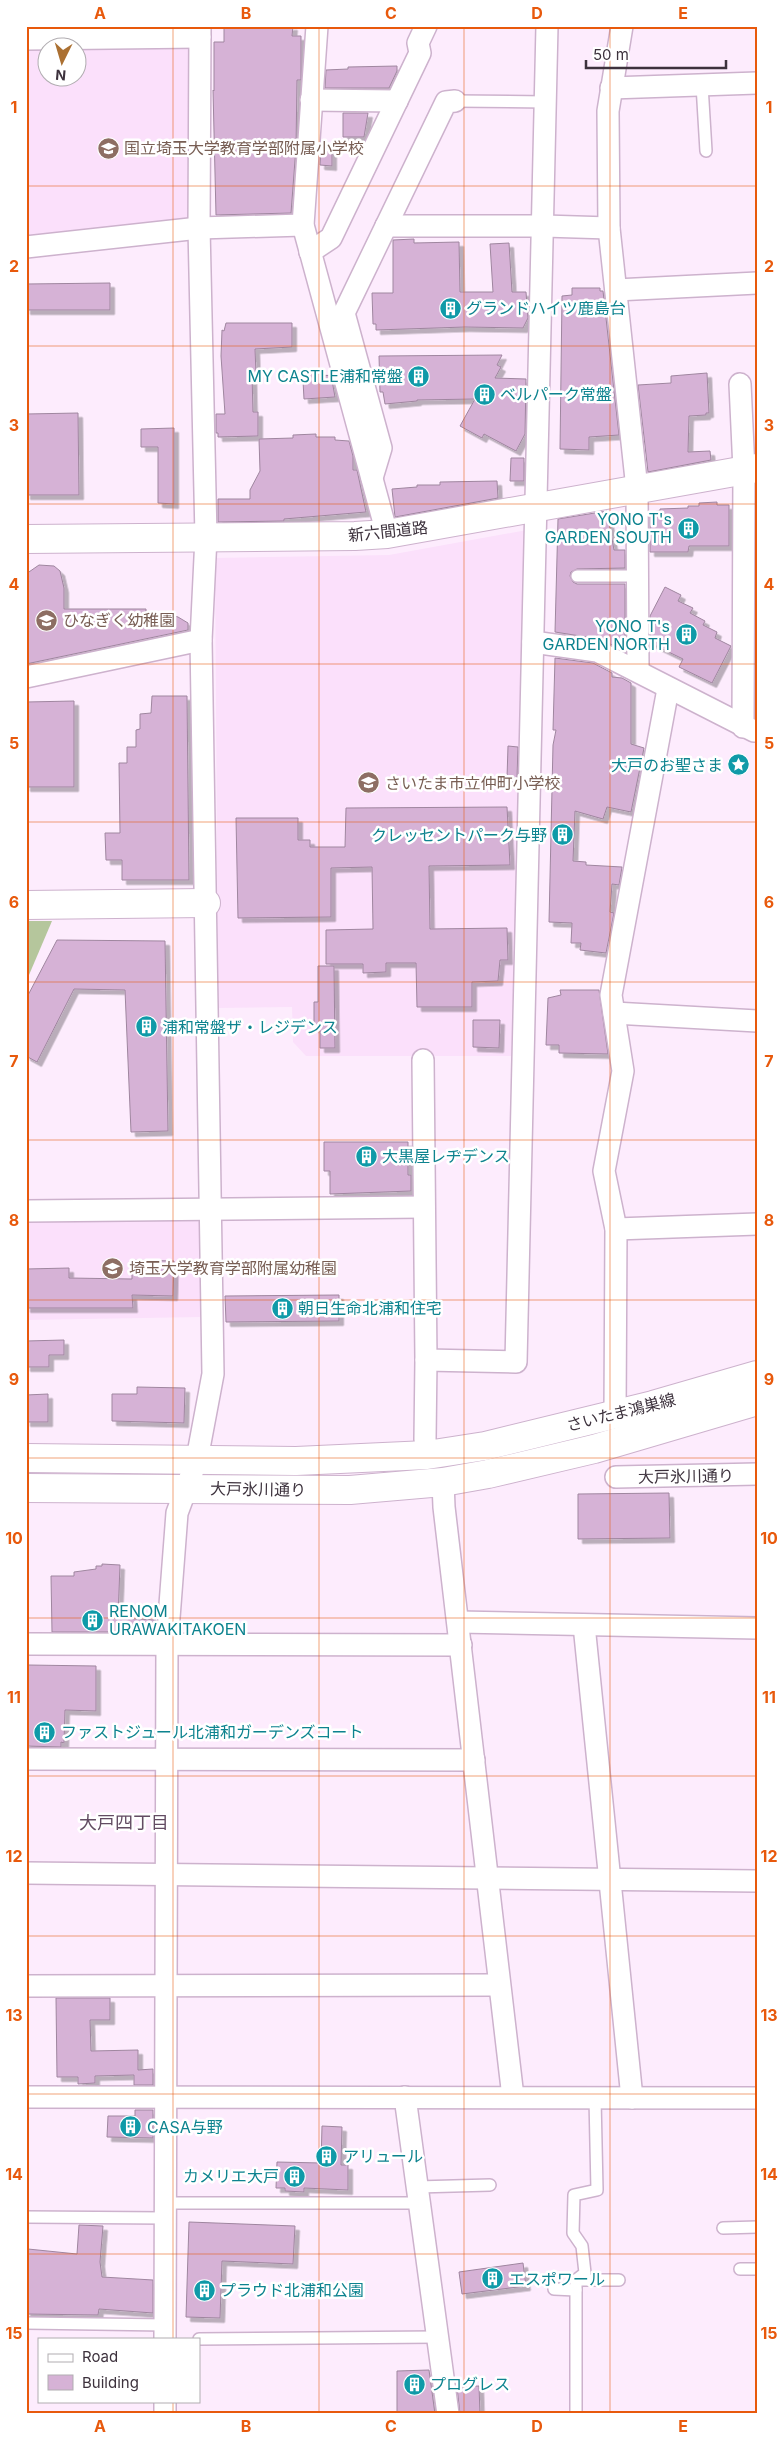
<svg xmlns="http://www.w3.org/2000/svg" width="783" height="2440" font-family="Inter,'Noto Sans JP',sans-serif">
<defs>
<filter id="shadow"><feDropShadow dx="4.5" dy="4.5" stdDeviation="0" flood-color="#0004"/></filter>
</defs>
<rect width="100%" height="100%" fill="#fdecfd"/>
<g fill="#fbe0fb" fill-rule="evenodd">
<path d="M 188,43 L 190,219 L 26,238 L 26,45 ZM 48,48 L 78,48 L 78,78 L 48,78 Z"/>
<polygon points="527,530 516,1056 306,1056 293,1042 292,1007 218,1008 215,558 389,555"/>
<polygon points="200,1218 202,1317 26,1320 26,1220"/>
</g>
<polygon fill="#b5c69c" points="26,921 52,921 26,982"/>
<g fill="#d6b2d6" stroke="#9f869f" filter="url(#shadow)">
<polygon points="224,26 293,26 292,36 301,36 301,80 297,80 296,147 291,213 216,215 213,90 214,91 214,42 224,42"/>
<polygon points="397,66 397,71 389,88 325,88 326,70 348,69 348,67"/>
<polygon points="343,113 368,113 364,137 343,137"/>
<polygon points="332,148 332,166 320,165 321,149"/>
<polygon points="414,239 414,243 459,242 460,292 493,292 490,244 509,243 512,292 526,292 528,318 523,328 465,327 376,330 376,324 373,324 372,293 393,293 393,240"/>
<polygon points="110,283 110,310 26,310 26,284"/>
<polygon points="572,288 600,288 600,291 603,291 619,435 589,437 589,450 560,449 562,296 572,295"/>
<polygon points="226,323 292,323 292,347 255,349 256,374 252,374 253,412 258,412 258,436 218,437 218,433 216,433 216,414 225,414 221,356 222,330 224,331"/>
<polygon points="502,355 497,365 501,367 495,378 526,379 525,434 516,451 484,434 482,438 460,426 475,399 417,400 417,401 385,404 383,392 380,392 379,356"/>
<polygon points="323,371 323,376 331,375 335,397 304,399 303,381 305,382 305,372"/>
<polygon points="707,373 709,413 706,413 706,415 689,416 688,452 710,451 711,460 648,472 638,385 671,383 671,376"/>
<polygon points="78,413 79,495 26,495 26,414"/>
<polygon points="174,428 174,504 158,503 158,447 141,447 141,429"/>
<polygon points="316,434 316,437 335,437 335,440 349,441 353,456 353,470 357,470 366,512 284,519 284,521 218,522 218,499 250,499 250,490 260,471 259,439 293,438 293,435"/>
<polygon points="511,458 524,458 524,481 510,481"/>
<polygon points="497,481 498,498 395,517 392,489 417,487 417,485 440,485 440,482"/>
<polygon points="717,502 717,505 729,505 729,546 689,546 688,552 650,552 650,512 660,511 660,509 688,508 688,506 699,506 699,503"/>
<polygon points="607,511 614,550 625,550 625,568 577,569 571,572 570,576 573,582 577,584 625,584 625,646 623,650 599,639 555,632 558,519"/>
<polygon points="39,565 54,566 60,571 64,588 64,609 146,609 146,615 171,615 178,617 188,623 188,630 26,664 26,574"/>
<polygon points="665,587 681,595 678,601 693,608 690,613 705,621 703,625 717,632 715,638 731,646 712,683 679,667 683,659 650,643 650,616"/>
<polygon points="555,658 593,663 612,673 612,677 622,678 631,683 631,744 644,748 631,812 607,807 603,819 575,811 573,861 586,862 586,865 622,867 619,885 612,884 610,912 614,913 606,953 580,950 581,943 571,943 572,923 549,922 553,745 556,730 553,730"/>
<polygon points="152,696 187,696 189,880 122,880 122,860 106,860 105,833 120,833 119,763 127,763 127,747 136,747 136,730 140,729 140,714 151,713"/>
<polygon points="74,701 74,787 26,787 26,702"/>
<polygon points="508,746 518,747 517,778 507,778"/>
<polygon points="507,807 510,865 429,866 430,929 507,928 508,960 500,960 498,981 472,982 472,1007 417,1007 416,963 386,963 386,972 363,973 363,964 326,964 326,930 373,929 372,867 331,868 331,917 238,918 236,818 298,818 298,840 310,840 310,847 345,847 346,808"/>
<polygon points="57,940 165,941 168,1131 131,1132 125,990 74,989 37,1062 26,1056 26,999"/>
<polygon points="318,966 334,966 335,1048 320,1048 320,1028 314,1028 314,1002 318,1002"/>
<polygon points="560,990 599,990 608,1054 559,1053 559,1045 546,1045 548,998 561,995"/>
<polygon points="473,1020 500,1020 499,1048 473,1047"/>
<polygon points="324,1142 408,1142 408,1175 411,1175 411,1191 330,1194 330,1171 324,1171"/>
<polygon points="132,1260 174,1261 173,1296 132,1295 133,1308 26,1308 26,1269 69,1268 69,1278 132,1279"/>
<polygon points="339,1295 339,1321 226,1322 225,1296"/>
<polygon points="64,1340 64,1355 49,1355 49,1367 26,1367 26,1341"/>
<polygon points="137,1387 185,1388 184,1423 112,1421 112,1394 137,1394"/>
<polygon points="48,1394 48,1422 26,1422 26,1395"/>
<polygon points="669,1493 670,1538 578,1539 578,1494"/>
<polygon points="102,1564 120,1565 118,1618 156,1620 155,1632 52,1632 51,1576 74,1576 74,1572 96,1569 96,1566 102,1566"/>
<polygon points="28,1665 96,1666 96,1711 65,1710 64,1743 61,1742 61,1747 26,1746"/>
<polygon points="56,1998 110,1998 110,2020 90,2020 91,2051 138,2050 138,2070 153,2069 153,2085 134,2085 134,2075 95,2076 95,2083 78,2084 78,2077 57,2077"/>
<polygon points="135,2110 153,2110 153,2138 107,2137 108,2116 135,2116"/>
<polygon points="322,2126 342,2127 341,2165 348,2165 348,2190 304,2188 304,2192 285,2191 285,2188 276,2188 277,2162 321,2163"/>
<polygon points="189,2222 295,2226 293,2264 222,2261 220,2318 186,2317"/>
<polygon points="79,2225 103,2226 100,2262 102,2277 153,2280 153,2313 99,2309 98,2315 26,2314 28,2249 77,2254"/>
<polygon points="523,2263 526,2286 462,2294 459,2272"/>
<polygon points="429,2370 435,2414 397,2414 397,2371"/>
<polygon points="479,2386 480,2414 460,2414 457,2387"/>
</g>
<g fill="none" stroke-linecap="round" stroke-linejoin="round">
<defs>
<g id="lane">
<polyline points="702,85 706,151"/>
<polyline points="455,101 546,102"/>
<polyline points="577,576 637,576"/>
<polyline points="417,2187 490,2185"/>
<polyline points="165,2203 419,2203"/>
<polyline points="26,2217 165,2218"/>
<polyline points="723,2228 757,2227"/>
<polyline points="740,2269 757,2269"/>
<polyline points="576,2280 585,2273 582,2246 573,2233 574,2195 597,2190 595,2098"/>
<polyline points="576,2280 576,2414"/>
<polyline points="576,2280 619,2280"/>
<polyline points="554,2289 576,2290"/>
<polyline points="26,2323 165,2325"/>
<polyline points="199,2339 437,2337"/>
</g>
<g id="street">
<polyline points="317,26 303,225 387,534"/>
<polyline points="622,26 608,111 609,228 637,489 638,670"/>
<polyline points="26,39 200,37"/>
<polyline points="611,88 757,83"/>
<polyline points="311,100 397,101"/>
<polyline points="386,226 544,226 609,228"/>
<polyline points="26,247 199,228 303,225"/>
<polyline points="310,252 331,238 420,53 418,43 426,26"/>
<polyline points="616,290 757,283"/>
<polyline points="740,384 744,470 743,727"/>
<polyline points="372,478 381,448 344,313 446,102 455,101"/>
<polyline points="533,642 597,651 754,731"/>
<polyline points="26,677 201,640"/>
<polyline points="614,1013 757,1021"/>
<polyline points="423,1060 426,1360 516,1362 547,26"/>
<polyline points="26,1211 424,1207"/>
<polyline points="616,1229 757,1224"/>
<polyline points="426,1360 425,1439 427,1455"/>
<polyline points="615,1414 616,1229 604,1171 623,1071 611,995 668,689"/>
<polyline points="616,1477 757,1474"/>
<polyline points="443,1482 444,1507 513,2097"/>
<polyline points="459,1622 757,1628"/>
<polyline points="584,1625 632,2098"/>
<polyline points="26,1644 461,1645"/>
<polyline points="26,1759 474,1760"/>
<polyline points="26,1873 757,1881"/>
<polyline points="26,1986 499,1985"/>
<polyline points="26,2097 757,2098"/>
<polyline points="405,2097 448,2414"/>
<polyline points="165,2339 167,1644 177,1513 197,1459 213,1374 201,640 206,537 199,228 200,26"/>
<polyline points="165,2414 165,2401"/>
</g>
<polyline id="secondary" points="26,905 206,903"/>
<g id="primary">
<polyline points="26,539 355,536 387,534 757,468"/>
<polyline points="26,1458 296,1461 427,1455 485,1446 653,1405 757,1375"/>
<polyline points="26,1488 350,1490 443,1482 488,1474 594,1449 757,1401"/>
</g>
</defs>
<use href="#lane" stroke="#cdb2cd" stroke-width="14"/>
<use href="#street" stroke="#cdb2cd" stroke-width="24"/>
<use href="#secondary" stroke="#cdb2cd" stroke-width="30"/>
<use href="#primary" stroke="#cdb2cd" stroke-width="30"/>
<use href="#lane" stroke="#fff" stroke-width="11"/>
<use href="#street" stroke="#fff" stroke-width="21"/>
<use href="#secondary" stroke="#fff" stroke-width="28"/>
<use href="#primary" stroke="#fff" stroke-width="28"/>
</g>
<path fill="none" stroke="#e8590c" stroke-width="1" stroke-opacity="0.55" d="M 173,26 L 173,2339M 319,26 L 319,2414M 464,26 L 464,2414M 610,26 L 610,2414M 26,186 L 757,186M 26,346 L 757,346M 26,504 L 757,504M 26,664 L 757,664M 26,822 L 757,822M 26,982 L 757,982M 26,1140 L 757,1140M 26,1300 L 757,1300M 26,1458 L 757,1458M 26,1618 L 757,1618M 26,1776 L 757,1776M 26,1936 L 757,1936M 26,2094 L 757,2094M 26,2254 L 757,2254M 173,2401 L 173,2414"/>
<defs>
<symbol id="school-disc" viewBox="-11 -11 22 22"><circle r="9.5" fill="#8d6e63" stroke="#fff"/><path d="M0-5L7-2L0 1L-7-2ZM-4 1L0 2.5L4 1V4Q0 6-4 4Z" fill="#fff"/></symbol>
<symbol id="building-disc" viewBox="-11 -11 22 22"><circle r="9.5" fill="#0f9aa8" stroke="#fff"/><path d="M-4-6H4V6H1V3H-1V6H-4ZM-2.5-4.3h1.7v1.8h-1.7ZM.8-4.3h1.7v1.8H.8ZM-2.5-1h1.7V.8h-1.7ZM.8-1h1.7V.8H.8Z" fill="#fff"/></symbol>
<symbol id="sight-disc" viewBox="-11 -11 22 22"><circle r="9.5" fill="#0f9aa8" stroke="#fff"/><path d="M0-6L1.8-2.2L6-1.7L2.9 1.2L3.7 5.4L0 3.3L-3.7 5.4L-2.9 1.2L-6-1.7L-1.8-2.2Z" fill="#fff"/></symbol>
</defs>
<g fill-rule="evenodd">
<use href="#school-disc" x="96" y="136" width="25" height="25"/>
<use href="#building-disc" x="438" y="296" width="25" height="25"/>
<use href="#building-disc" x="406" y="364" width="25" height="25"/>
<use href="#building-disc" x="472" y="382" width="25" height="25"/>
<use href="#building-disc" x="676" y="516" width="25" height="25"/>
<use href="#school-disc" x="34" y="608" width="25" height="25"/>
<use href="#building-disc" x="674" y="622" width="25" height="25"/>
<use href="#sight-disc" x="726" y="752" width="25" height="25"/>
<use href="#school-disc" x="356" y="770" width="25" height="25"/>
<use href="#building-disc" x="550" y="822" width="25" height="25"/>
<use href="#building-disc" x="134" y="1014" width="25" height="25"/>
<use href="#building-disc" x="354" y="1144" width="25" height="25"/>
<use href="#school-disc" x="100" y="1256" width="25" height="25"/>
<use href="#building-disc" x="270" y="1296" width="25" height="25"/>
<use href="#building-disc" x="80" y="1608" width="25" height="25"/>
<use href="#building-disc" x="32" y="1720" width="25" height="25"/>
<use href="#building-disc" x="118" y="2114" width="25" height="25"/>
<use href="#building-disc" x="314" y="2144" width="25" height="25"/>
<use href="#building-disc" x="282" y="2164" width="25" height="25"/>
<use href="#building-disc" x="480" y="2266" width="25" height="25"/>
<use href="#building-disc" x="192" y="2278" width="25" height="25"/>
<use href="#building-disc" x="402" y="2372" width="25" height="25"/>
</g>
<g text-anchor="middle" stroke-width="5" stroke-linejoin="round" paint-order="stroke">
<g font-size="16" fill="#785e54" stroke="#fff" text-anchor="start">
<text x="124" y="154">国立埼玉大学教育学部附属小学校</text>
<text x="63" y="626">ひなぎく幼稚園</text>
<text x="385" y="789">さいたま市立仲町小学校</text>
<text x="129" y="1274">埼玉大学教育学部附属幼稚園</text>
</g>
<g font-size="16" fill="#0d838f" stroke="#fff" text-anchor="start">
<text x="466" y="314">グランドハイツ鹿島台</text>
<text x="403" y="382" text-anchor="end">MY CASTLE浦和常盤</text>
<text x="500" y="400">ベルパーク常盤</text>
<text x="672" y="525" text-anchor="end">YONO T's<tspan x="672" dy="18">GARDEN SOUTH</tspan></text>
<text x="670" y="632" text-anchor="end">YONO T's<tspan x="670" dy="18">GARDEN NORTH</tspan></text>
<text x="723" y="771" text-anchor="end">大戸のお聖さま</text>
<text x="547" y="841" text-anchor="end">クレッセントパーク与野</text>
<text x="162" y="1033">浦和常盤ザ・レジデンス</text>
<text x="382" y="1162">大黒屋レヂデンス</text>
<text x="298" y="1314">朝日生命北浦和住宅</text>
<text x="109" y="1617">RENOM<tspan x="109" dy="18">URAWAKITAKOEN</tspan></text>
<text x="61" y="1738">ファストジュール北浦和ガーデンズコート</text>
<text x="147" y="2133">CASA与野</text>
<text x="343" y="2162">アリュール</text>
<text x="279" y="2182" text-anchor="end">カメリエ大戸</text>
<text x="509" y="2285">エスポワール</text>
<text x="220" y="2296">プラウド北浦和公園</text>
<text x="430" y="2390">プログレス</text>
</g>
<g font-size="16" fill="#3d323d" stroke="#fff">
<text transform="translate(388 531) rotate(-6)" y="6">新六間道路</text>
<text transform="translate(621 1412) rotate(-14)" y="6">さいたま鴻巣線</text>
<text transform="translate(686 1476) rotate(-1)" y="6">大戸氷川通り</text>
<text transform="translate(258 1489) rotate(1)" y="6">大戸氷川通り</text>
</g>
<g font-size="18" fill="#634c63" stroke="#fff">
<text x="124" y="1829">大戸四丁目</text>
</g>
</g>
<rect width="783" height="2440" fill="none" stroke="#ffffff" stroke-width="55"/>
<rect x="38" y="2338" width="162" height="65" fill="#ffffff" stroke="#b1adb1"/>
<rect x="48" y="2354" width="25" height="8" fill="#ffffff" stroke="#b1adb1"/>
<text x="82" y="2362" font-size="15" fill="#3d323d">Road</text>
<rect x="48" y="2375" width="25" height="15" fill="#d6b2d6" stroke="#b1adb1"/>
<text x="82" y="2388" font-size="15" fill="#3d323d">Building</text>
<g transform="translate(62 62) rotate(185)"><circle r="24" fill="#ffffff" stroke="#b1adb1"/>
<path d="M0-4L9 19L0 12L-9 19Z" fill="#ab7032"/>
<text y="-8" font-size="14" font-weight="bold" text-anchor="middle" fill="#3d323d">N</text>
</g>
<path d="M586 60v8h140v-8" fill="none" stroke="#3d323d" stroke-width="2.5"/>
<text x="593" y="60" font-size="15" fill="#3d323d" stroke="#ffffff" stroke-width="4" paint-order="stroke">50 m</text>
<rect x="28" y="28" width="728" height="2384" fill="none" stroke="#e8590c" stroke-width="2"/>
<g font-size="16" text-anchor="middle" font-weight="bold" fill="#e8590c">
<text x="100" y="19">A</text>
<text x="246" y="19">B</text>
<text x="391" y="19">C</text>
<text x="537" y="19">D</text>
<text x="683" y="19">E</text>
<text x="14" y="113">1</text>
<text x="769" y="113">1</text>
<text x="14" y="272">2</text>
<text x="769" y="272">2</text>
<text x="14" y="431">3</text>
<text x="769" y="431">3</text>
<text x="14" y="590">4</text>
<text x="769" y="590">4</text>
<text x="14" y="749">5</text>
<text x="769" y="749">5</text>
<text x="14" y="908">6</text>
<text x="769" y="908">6</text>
<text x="14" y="1067">7</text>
<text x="769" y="1067">7</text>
<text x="14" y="1226">8</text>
<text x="769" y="1226">8</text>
<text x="14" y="1385">9</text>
<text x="769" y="1385">9</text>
<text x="14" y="1544">10</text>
<text x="769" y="1544">10</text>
<text x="14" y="1703">11</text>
<text x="769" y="1703">11</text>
<text x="14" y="1862">12</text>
<text x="769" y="1862">12</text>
<text x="14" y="2021">13</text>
<text x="769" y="2021">13</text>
<text x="14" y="2180">14</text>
<text x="769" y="2180">14</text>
<text x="14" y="2339">15</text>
<text x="769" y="2339">15</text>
<text x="100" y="2432">A</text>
<text x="246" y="2432">B</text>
<text x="391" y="2432">C</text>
<text x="537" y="2432">D</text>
<text x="683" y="2432">E</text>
</g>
</svg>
